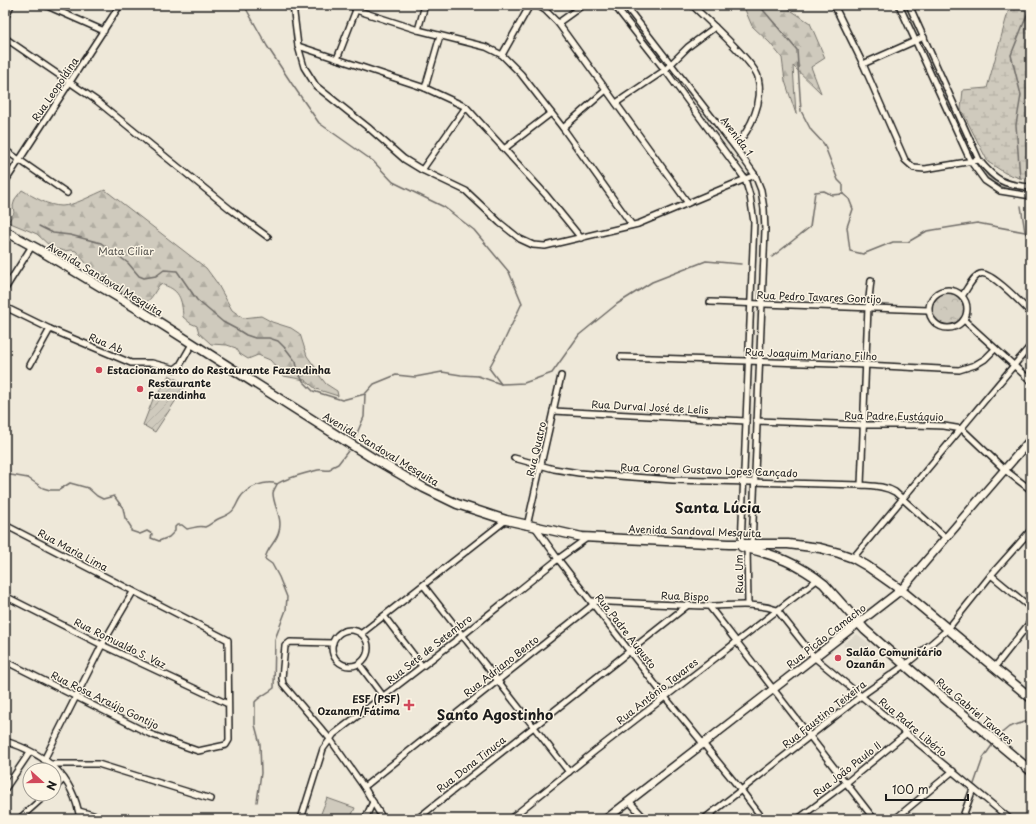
<svg xmlns="http://www.w3.org/2000/svg" width="1036" height="824" font-family="'Playpen Sans',sans-serif">
<defs>
<pattern id="forest-firs" width="22" height="20" patternUnits="userSpaceOnUse"><rect width="22" height="20" fill="#cfcabd"/><path d="M5 1l3.5 6h-7zM16 11l3.5 6h-7z" fill="#b1ada2"/></pattern>
<pattern id="wetland-marsh" width="20" height="14" patternUnits="userSpaceOnUse"><rect width="20" height="14" fill="#cfcabd"/><path d="M1 5h8M5 5V1M11 12h8M15 12V8" fill="none" stroke="#b1ada2"/></pattern>
<pattern id="park-crowns" width="20" height="18" patternUnits="userSpaceOnUse"><rect width="20" height="18" fill="#cfcabd"/><path d="M2 6a3 3 0 1 1 6 0M12 15a3 3 0 1 1 6 0" fill="none" stroke="#b1ada2"/></pattern>
<pattern id="garden-furrows" width="10" height="10" patternUnits="userSpaceOnUse"><rect width="10" height="10" fill="#cfcabd"/><path d="M-1 1l2-2M0 10L10 0M9 11l2-2" fill="none" stroke="#b1ada2"/></pattern>
</defs>
<rect width="100%" height="100%" fill="#eee8d9"/>
<filter id="ink" filterUnits="userSpaceOnUse"><feTurbulence type="fractalNoise" baseFrequency=".025" numOctaves="2"/><feDisplacementMap in="SourceGraphic" scale="8" xChannelSelector="R" yChannelSelector="G"/><feConvolveMatrix kernelMatrix="1 2 1 2 8 2 1 2 1" color-interpolation-filters="sRGB"/></filter>
<g filter="url(#ink)">
<polygon fill="#ded9cb" points="857,634 870,644 857,660 852,656 843,644"/>
<g fill="url(#forest-firs)" stroke="#76736c">
<polygon points="743,5 783,5 810,23 825,58 811,67 821,93 793,66 796,114 785,81 782,58 770,43 752,26"/>
<path d="M 22,190 C 34,197 48,206 62,206 C 73,206 95,194 105,190 L 206,268 L 217,283 L 232,310 L 243,318 L 261,316 L 272,322 L 291,328 L 300,334 L 307,356 L 315,367 L 319,375 L 326,384 L 337,391 L 338,396 L 316,389 L 305,380 L 284,376 L 270,360 L 258,355 L 248,359 L 240,354 L 236,348 L 227,345 L 211,344 L 199,333 L 197,326 L 190,323 L 183,317 C 182,299 180,289 160,284 C 154,292 151,303 140,304 L 108,282 L 86,263 L 76,251 L 71,250 L 64,251 L 52,248 L 37,234 L 8,222 L 14,213 L 13,206 L 15,199 Z"/>
</g>
<polygon fill="url(#wetland-marsh)" stroke="#76736c" points="1010,5 1031,5 1031,179 1020,178 1005,173 988,162 961,109 963,90 987,88"/>
<circle fill="url(#park-crowns)" stroke="#76736c" cx="948" cy="309" r="16"/>
<g fill="url(#garden-furrows)" stroke="#76736c">
<path d="M 979,165 L 981,165 C 983,168 985,173 988,176 C 996,185 1019,189 1031,189 L 1031,193 C 1010,192 989,185 978,167 Z"/>
<polygon points="169,375 186,385 155,432 143,425 155,394 159,393"/>
</g>
<polygon fill="#cfcabd" stroke="#76736c" points="327,798 355,808 350,819 329,819 320,816"/>
<g fill="none" stroke-linecap="round" stroke-linejoin="round">
<g stroke="#6f6c67" stroke-width="1.5">
<polyline points="244,5 267,46 292,84 319,123 373,161 393,182 444,207 474,230 509,272 522,303 505,339 489,368 501,384"/>
<polyline points="759,5 797,50 801,111 811,130 824,144 838,180 843,185 843,194"/>
<polyline points="1020,178 1016,125 1021,95 1011,55 1031,5"/>
<polyline points="1021,206 1025,232"/>
<polyline points="39,226 53,233 70,235 101,243 128,263 139,276 144,278 156,276 164,270 177,271 197,300 223,322 238,330 246,335 255,338 269,338 278,341 286,349 296,362 298,372 303,381 313,391 342,400 365,394"/>
<polyline points="772,257 810,227 815,192 824,191 832,195 843,194 849,199 853,209 847,227 850,251 863,254 893,242 908,242 927,231 977,223 1025,232 1031,237"/>
<polyline points="354,440 364,417 365,394 374,384 396,375 415,377 442,372 461,375 478,376 501,384 524,383 552,373 579,335 617,304 652,282 706,261 741,264"/>
<path d="M 5,474 L 28,478 L 43,488 L 50,490 L 59,490 L 70,483 L 88,488 L 97,496 L 103,499 L 114,496 L 123,508 L 125,518 L 131,527 L 131,531 L 140,534 L 147,531 L 152,534 L 151,538 L 159,541 L 169,537 L 175,531 L 175,527 L 177,525 L 182,525 L 187,529 C 194,528 199,525 205,527 C 210,525 214,521 218,519 C 222,517 226,516 230,513 C 236,509 236,504 240,498 C 247,487 265,480 277,484 C 286,478 307,473 318,470 C 322,469 326,471 330,470 L 332,467 L 338,464 L 348,451"/>
<polyline points="998,736 1009,727 1031,720"/>
<polyline points="974,784 983,758 993,744"/>
<path d="M 257,802 L 261,773 L 260,744 L 255,725 L 255,702 C 260,696 268,693 274,688 L 275,639 L 286,610 L 287,597 L 279,577 L 272,564 L 265,559 C 267,547 277,542 279,531 C 283,517 273,506 273,493 C 273,491 276,487 277,484"/>
</g>
<defs>
<g id="street">
<polyline points="45,5 104,31"/>
<polyline points="293,5 298,46 304,67 316,86 370,129 404,159 422,170 466,191 500,223 520,239 533,245 545,246 638,224 755,175"/>
<polyline points="352,5 356,10 418,30 486,47 502,55 521,74 563,128 632,225"/>
<polyline points="537,5 545,10 558,23 688,203"/>
<polyline points="614,5 665,70 745,179 750,196 754,222 741,546"/>
<polyline points="625,5 735,147 755,175 761,190 764,209 765,230 752,546"/>
<path d="M 692,5 C 705,18 754,62 758,77 C 764,102 751,128 735,147"/>
<polyline points="834,5 863,64 905,160 914,168 925,169 979,160"/>
<polyline points="899,5 971,162 985,181 1000,191 1031,196"/>
<path d="M 909,5 L 979,160 C 996,181 1004,185 1031,187"/>
<polyline points="558,23 583,5"/>
<polyline points="418,30 425,5"/>
<polyline points="5,38 97,101 230,209 268,237"/>
<polyline points="298,46 425,88 466,107 546,195 581,238"/>
<polyline points="502,55 530,5"/>
<polyline points="337,59 356,10"/>
<polyline points="863,64 924,37"/>
<polyline points="425,88 440,36"/>
<polyline points="616,103 665,70 688,47 715,27"/>
<polyline points="563,128 606,90"/>
<polyline points="504,149 551,113"/>
<polyline points="5,150 67,193"/>
<polyline points="422,170 466,107"/>
<polyline points="5,182 120,5"/>
<polyline points="5,289 32,246"/>
<circle cx="948" cy="309" r="19"/>
<path d="M 962,296 C 967,290 972,277 980,274 C 990,270 1023,305 1031,313"/>
<polyline points="710,302 928,310"/>
<polyline points="5,307 50,329 131,363 152,363 175,369 180,365 192,344"/>
<polyline points="964,320 1031,381"/>
<polyline points="621,357 866,365 959,370 975,365 985,359 995,349"/>
<polyline points="30,365 50,329"/>
<polyline points="553,411 746,421"/>
<polyline points="756,421 863,425 916,425 944,426 962,429 1005,470 1031,490"/>
<path d="M 514,458 L 554,469 L 579,473 L 673,480 L 861,485 C 873,486 885,486 895,492 L 946,538"/>
<polyline points="861,485 868,307 871,280"/>
<polyline points="5,525 228,640 229,740 226,745 198,751 150,734 5,661"/>
<polyline points="527,526 561,376"/>
<polyline points="535,527 558,559 665,697 741,790 763,819"/>
<polyline points="747,546 748,605"/>
<polyline points="853,558 1031,345"/>
<polyline points="991,575 1031,608"/>
<polyline points="424,586 569,772"/>
<polyline points="5,596 102,645 228,704"/>
<path d="M 591,601 C 630,603 669,605 707,606 C 731,606 755,602 777,610 L 815,658 L 1010,819"/>
<polyline points="709,606 874,819"/>
<polyline points="384,616 422,666"/>
<circle cx="350" cy="648" r="18"/>
<polyline points="362,633 506,520"/>
<polyline points="333,643 290,642 285,646 282,678 283,684 330,739 364,787 383,819"/>
<polyline points="359,664 383,696"/>
<polyline points="994,668 1031,621"/>
<path d="M 5,741 C 46,754 73,775 80,819"/>
<polyline points="44,760 102,645 133,592"/>
<polyline points="49,764 98,764 211,799"/>
<polyline points="364,787 594,604"/>
<polyline points="54,788 64,779"/>
<polyline points="5,789 30,752"/>
<polyline points="630,802 645,819"/>
<polyline points="79,811 107,819"/>
<polyline points="19,819 47,794"/>
<polyline points="301,819 323,749 334,734 463,635 558,559 587,538"/>
<polyline points="365,819 373,802"/>
<polyline points="417,819 688,605"/>
<polyline points="510,819 595,751 818,579"/>
<polyline points="704,819 861,696 905,665 933,642 947,630 991,575 1031,530"/>
<polyline points="798,819 846,783 907,733"/>
<polyline points="895,819 953,771"/>
<polyline points="962,819 973,789"/>
</g>
<g id="secondary">
<polyline points="5,16 10,5"/>
<polyline points="606,819 901,590 1031,439"/>
</g>
<g id="primary">
<polyline points="5,231 36,248 138,309 371,457 424,488 457,504 506,520 582,537 729,544 788,544 820,548 839,553 853,558 867,566 901,590 1031,698"/>
<path d="M 742,547 C 774,554 799,564 824,584 L 865,630 L 913,672 L 1031,771"/>
</g>
</defs>
<use href="#street" stroke="#1c1c1c" stroke-width="8"/>
<use href="#secondary" stroke="#1c1c1c" stroke-width="10"/>
<use href="#primary" stroke="#1c1c1c" stroke-width="11"/>
<use href="#street" stroke="#fcf5e5" stroke-width="5"/>
<use href="#secondary" stroke="#fcf5e5" stroke-width="7"/>
<use href="#primary" stroke="#fcf5e5" stroke-width="8"/>
</g>
</g>
<g fill="#d1495b" stroke="#fcf5e5" stroke-width="1.5">
<circle cx="99" cy="370" r="4"/>
<circle cx="140" cy="389" r="4"/>
<circle cx="838" cy="658" r="4"/>
<path d="M407 699h4v4h4v4h-4v4h-4v-4h-4v-4h4z"/>
</g>
<g text-anchor="middle" stroke-width="3" stroke-linejoin="round" paint-order="stroke">
<g font-size="10" fill="#1c1c1c" stroke="#fcf5e5">
<text transform="translate(55 89) rotate(-56)" y="4">Rua Leopoldina</text>
<text transform="translate(737 136) rotate(53)" y="4">Avenida 1</text>
<text transform="translate(105 279) rotate(31)" y="4">Avenida Sandoval Mesquita</text>
<text transform="translate(819 297) rotate(2)" y="4">Rua Pedro Tavares Gontijo</text>
<text transform="translate(106 343) rotate(23)" y="4">Rua Ab</text>
<text transform="translate(811 354) rotate(2)" y="4">Rua Joaquim Mariano Filho</text>
<text transform="translate(650 407) rotate(3)" y="4">Rua Durval José de Lelis</text>
<text transform="translate(894 416) rotate(1)" y="4">Rua Padre Eustáquio</text>
<text transform="translate(381 449) rotate(31)" y="4">Avenida Sandoval Mesquita</text>
<text transform="translate(536 449) rotate(-77)" y="4">Rua Quatro</text>
<text transform="translate(709 470) rotate(2)" y="4">Rua Coronel Gustavo Lopes Cançado</text>
<text transform="translate(695 531) rotate(2)" y="4">Avenida Sandoval Mesquita</text>
<text transform="translate(73 550) rotate(28)" y="4">Rua Maria Lima</text>
<text transform="translate(739 574) rotate(-91)" y="4">Rua Um</text>
<text transform="translate(685 596) rotate(2)" y="4">Rua Bispo</text>
<text transform="translate(626 631) rotate(52)" y="4">Rua Padre Augusto</text>
<text transform="translate(826 636) rotate(-38)" y="4">Rua Picão Camacho</text>
<text transform="translate(120 643) rotate(26)" y="4">Rua Romualdo S. Vaz</text>
<text transform="translate(429 649) rotate(-38)" y="4">Rua Sete de Setembro</text>
<text transform="translate(501 666) rotate(-38)" y="4">Rua Adriano Bento</text>
<text transform="translate(657 691) rotate(-38)" y="4">Rua Antônio Tavares</text>
<text transform="translate(105 700) rotate(26)" y="4">Rua Rosa Araújo Gontijo</text>
<text transform="translate(975 711) rotate(40)" y="4">Rua Gabriel Tavares</text>
<text transform="translate(824 714) rotate(-38)" y="4">Rua Faustino Teixeira</text>
<text transform="translate(913 727) rotate(40)" y="4">Rua Padre Libério</text>
<text transform="translate(471 764) rotate(-38)" y="4">Rua Dona Tinuca</text>
<text transform="translate(847 769) rotate(-38)" y="4">Rua João Paulo II</text>
</g>
<g font-size="10" fill="#52504c" stroke="#fcf5e5">
<text x="126" y="255">Mata Ciliar</text>
</g>
<g font-size="10" font-weight="bold" fill="#1c1c1c" stroke="#fcf5e5" text-anchor="start">
<text x="107" y="374">Estacionamento do Restaurante Fazendinha</text>
<text x="148" y="387">Restaurante<tspan x="148" dy="12">Fazendinha</tspan></text>
<text x="846" y="656">Salão Comunitário<tspan x="846" dy="12">Ozanãn</tspan></text>
<text x="400" y="703" text-anchor="end">ESF (PSF)<tspan x="400" dy="12">Ozanam/Fátima</tspan></text>
</g>
<g font-size="14" font-weight="bold" fill="#1c1c1c" stroke="#fcf5e5">
<text x="718" y="513">Santa Lúcia</text>
<text x="495" y="720">Santo Agostinho</text>
</g>
</g>
<rect width="1036" height="824" fill="none" stroke="#fcf5e5" stroke-width="20"/>
<rect x="10" y="10" width="1016" height="804" fill="none" stroke="#1c1c1c" stroke-width="1.5" filter="url(#ink)"/>
<g transform="translate(42 782) rotate(111)"><circle r="19" fill="#fcf5e5" stroke="#a29e95"/>
<path d="M0-3L7 15L0 10L-7 15Z" fill="#d1495b"/>
<text y="-6" font-size="11" font-weight="bold" text-anchor="middle" fill="#1c1c1c">N</text>
</g>
<path d="M886 794v6h82v-6" fill="none" stroke="#1c1c1c" stroke-width="2"/>
<text x="892" y="794" font-size="12" fill="#1c1c1c" stroke="#fcf5e5" stroke-width="3" paint-order="stroke">100 m</text>
</svg>
